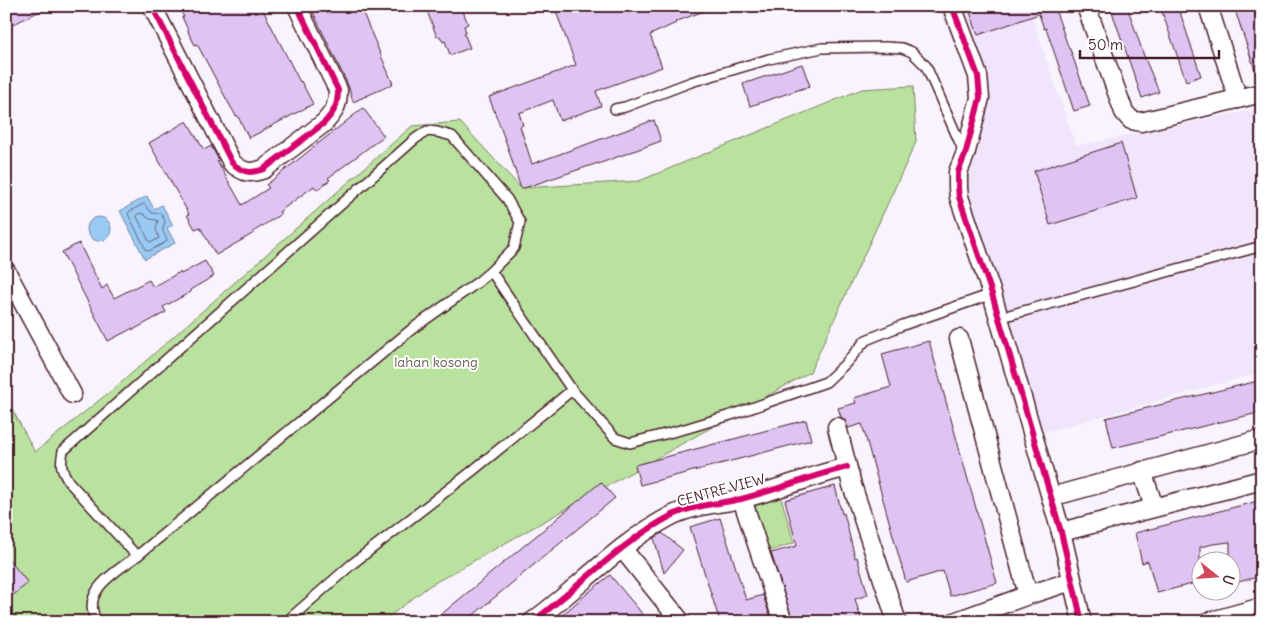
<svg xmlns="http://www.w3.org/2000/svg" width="1268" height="628" font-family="Delius,sans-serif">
<rect width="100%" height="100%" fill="#f8f3fd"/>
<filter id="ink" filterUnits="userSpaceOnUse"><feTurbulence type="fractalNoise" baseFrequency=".02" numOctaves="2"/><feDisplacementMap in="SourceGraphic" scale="10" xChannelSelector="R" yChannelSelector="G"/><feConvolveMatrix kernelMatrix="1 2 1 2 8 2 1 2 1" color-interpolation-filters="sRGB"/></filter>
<g filter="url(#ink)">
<polygon fill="#f0e5fa" points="938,6 1028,6 1076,146 1262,108 1262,372 1030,436 961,192 981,108"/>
<g fill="#b9e29e" stroke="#828064">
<polygon points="913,86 916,142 810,372 429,586 382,622 6,622 6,398 35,452 123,381 412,126 460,122 521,188 639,181 862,89"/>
<polygon points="781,497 794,543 767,552 753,505"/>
</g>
<g fill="#98caf4" stroke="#7986a4">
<polygon points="147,196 154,209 162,205 173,225 167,228 175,243 145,259 120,211"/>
<circle cx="99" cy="229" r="12"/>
</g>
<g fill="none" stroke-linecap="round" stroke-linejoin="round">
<g stroke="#69637b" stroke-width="1">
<path d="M 144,204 L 152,213 C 162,215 159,208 165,222 C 161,231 163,231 167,240 L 166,242 L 149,251 L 146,250 L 128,214 L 129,212 Z"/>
<path d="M 141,213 C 145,214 146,217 150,219 C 153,220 155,219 158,221 L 156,229 L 159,238 L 152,242 L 149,241 L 137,217 L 137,215 Z"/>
</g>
</g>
<g fill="#dec4f3" stroke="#4a1f2b">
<polygon points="6,6 50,6 6,28"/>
<polygon points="178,6 261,6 300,82 301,81 313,104 249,138 237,115 236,116 228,102 197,44 195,45 188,32 189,32 182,17 184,17"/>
<polygon points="310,6 360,6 393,84 353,102 348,85"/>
<polygon points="425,6 461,6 468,24 464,26 466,32 464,33 470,48 450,55 445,41 443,42 440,36 437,37"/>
<polygon points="554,6 712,6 712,8 675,22 676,23 650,35 662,67 596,91 601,106 560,121 553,100 519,113 523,125 520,126 532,164 654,120 661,141 598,164 598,163 521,189 507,145 489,97 576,65"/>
<polygon points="968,6 1054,6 1069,49 1070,49 1090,106 1074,111 1046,28 1044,29 1039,14 978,35"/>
<polygon points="1110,6 1127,6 1144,56 1159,92 1142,98"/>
<polygon points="1160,6 1178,6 1201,76 1186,81"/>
<polygon points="1244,6 1252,6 1262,36 1262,81 1259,82 1235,10"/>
<polygon points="802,64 810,86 750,106 743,84"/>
<polygon points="363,108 384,136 328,178 330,180 317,190 314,186 279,212 281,214 253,232 254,233 216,255 200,227 195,229 187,215 189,214 149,143 187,121 204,150 211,146 219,160 217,161 242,205 269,188 266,185"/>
<polygon points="1121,143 1137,198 1050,225 1034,171"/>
<polygon points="79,243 102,289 107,285 114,298 149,280 153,287 180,272 181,274 205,261 214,276 190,290 191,292 163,307 166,312 133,330 133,328 108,341 62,252"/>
<polygon points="929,341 997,583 950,596 943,571 906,582 862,424 848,428 845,420 841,417 838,408 856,403 854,398 891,387 882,354"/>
<polygon points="1262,380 1262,412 1113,448 1106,418"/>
<polygon points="806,420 811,440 640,485 635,465"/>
<polygon points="601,482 615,498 536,563 465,622 432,622"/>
<polygon points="835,486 842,514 844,513 855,558 857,557 868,595 855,599 862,622 793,622 771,553 797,546 785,500"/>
<polygon points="1262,500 1262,576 1230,584 1230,542 1213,544 1200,547 1200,582 1157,593 1148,561 1142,563 1135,533"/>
<polygon points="720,518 746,600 763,595 772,622 720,622 690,527"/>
<polygon points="662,533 683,550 664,573 654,538"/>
<polygon points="6,556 28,583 6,601"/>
<polygon points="610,575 649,622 554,622 589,592"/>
</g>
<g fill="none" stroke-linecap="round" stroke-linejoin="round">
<defs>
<g id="lane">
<polyline points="615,109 625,107 691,82 769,59 822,48 885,47 902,48 912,52 926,66 964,152"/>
<polyline points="491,271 572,390 615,438 630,443 688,428 734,414 826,382 845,364 866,340 903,325 992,294"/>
<polyline points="998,318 1262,246"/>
<path d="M 97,622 C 79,591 116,572 137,556 L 412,329 L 478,282 L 491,271 L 514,248 L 520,222 L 507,199 L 452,136 L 437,132 L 427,131 L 415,139 L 63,451 C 60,465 61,470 69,482 L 137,556"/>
<polyline points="286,622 352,564 471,472 572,390"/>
</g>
<g id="street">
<path d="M 152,6 L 232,163 C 244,173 250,174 264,169 L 324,123 C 334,112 338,106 338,90 L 297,6"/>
<polyline points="952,6 978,76 980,98 965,155 958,172 958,188 959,197 992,294 1061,532 1082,622"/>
<polyline points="1086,6 1124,112 1131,120 1141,122 1262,93"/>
<polyline points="1208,6 1238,99"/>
<polyline points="6,271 72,394"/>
<polyline points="959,339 1028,595"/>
<polyline points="837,427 852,485 897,622"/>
<polyline points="1142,471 1154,507"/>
<polyline points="1051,497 1262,439"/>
<polyline points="742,499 783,622"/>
<polyline points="1061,532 1262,480"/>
<polyline points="622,548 681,622"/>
<path d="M 532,622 C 579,588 619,543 671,516 C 692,505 718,504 741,499 C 777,490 811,476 847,467"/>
<polyline points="954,622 1028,595 1072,581"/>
<polyline points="1208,622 1262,607"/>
</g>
</defs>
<use href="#lane" stroke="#4a1f2b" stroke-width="12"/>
<use href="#street" stroke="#4a1f2b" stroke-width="21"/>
<use href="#lane" stroke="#fff" stroke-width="9"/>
<use href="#street" stroke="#fff" stroke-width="18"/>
<defs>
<g id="cycleway">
<path d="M 152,6 L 232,163 C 244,173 250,174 264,169 L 324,123 C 334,112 338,106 338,90 L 297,6"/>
<polyline points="952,6 978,76 980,98 965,155 958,172 958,188 959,197 992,294 1061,532 1082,622"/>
<path d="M 532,622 C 579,588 619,543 671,516 C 692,505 718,504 741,499 C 777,490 811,476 847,467"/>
</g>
</defs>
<use href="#cycleway" stroke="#fff" stroke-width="9"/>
<use href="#cycleway" stroke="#d6006c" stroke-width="6"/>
</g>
</g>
<g text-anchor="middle" stroke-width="4" stroke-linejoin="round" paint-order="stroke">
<g font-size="14" fill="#6b5a4e" stroke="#fff">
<text x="436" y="367">lahan kosong</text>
</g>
<g font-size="14" fill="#4a1f2b" stroke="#fff">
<text transform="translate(721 490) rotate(-15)" y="5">CENTRE VIEW</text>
</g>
</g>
<rect width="1268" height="628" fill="none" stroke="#fff" stroke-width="25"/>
<rect x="12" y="12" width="1243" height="603" fill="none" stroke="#4a1f2b" stroke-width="2" filter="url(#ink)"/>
<g transform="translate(1216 576) rotate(107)"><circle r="24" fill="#ffffff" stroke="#b7a5aa"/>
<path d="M0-4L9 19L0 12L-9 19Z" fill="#d1495b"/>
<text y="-8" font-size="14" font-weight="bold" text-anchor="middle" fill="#4a1f2b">U</text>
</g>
<path d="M1080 50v8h139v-8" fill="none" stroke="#4a1f2b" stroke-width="2.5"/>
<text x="1088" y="50" font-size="15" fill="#4a1f2b" stroke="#ffffff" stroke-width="4" paint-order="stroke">50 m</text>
</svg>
